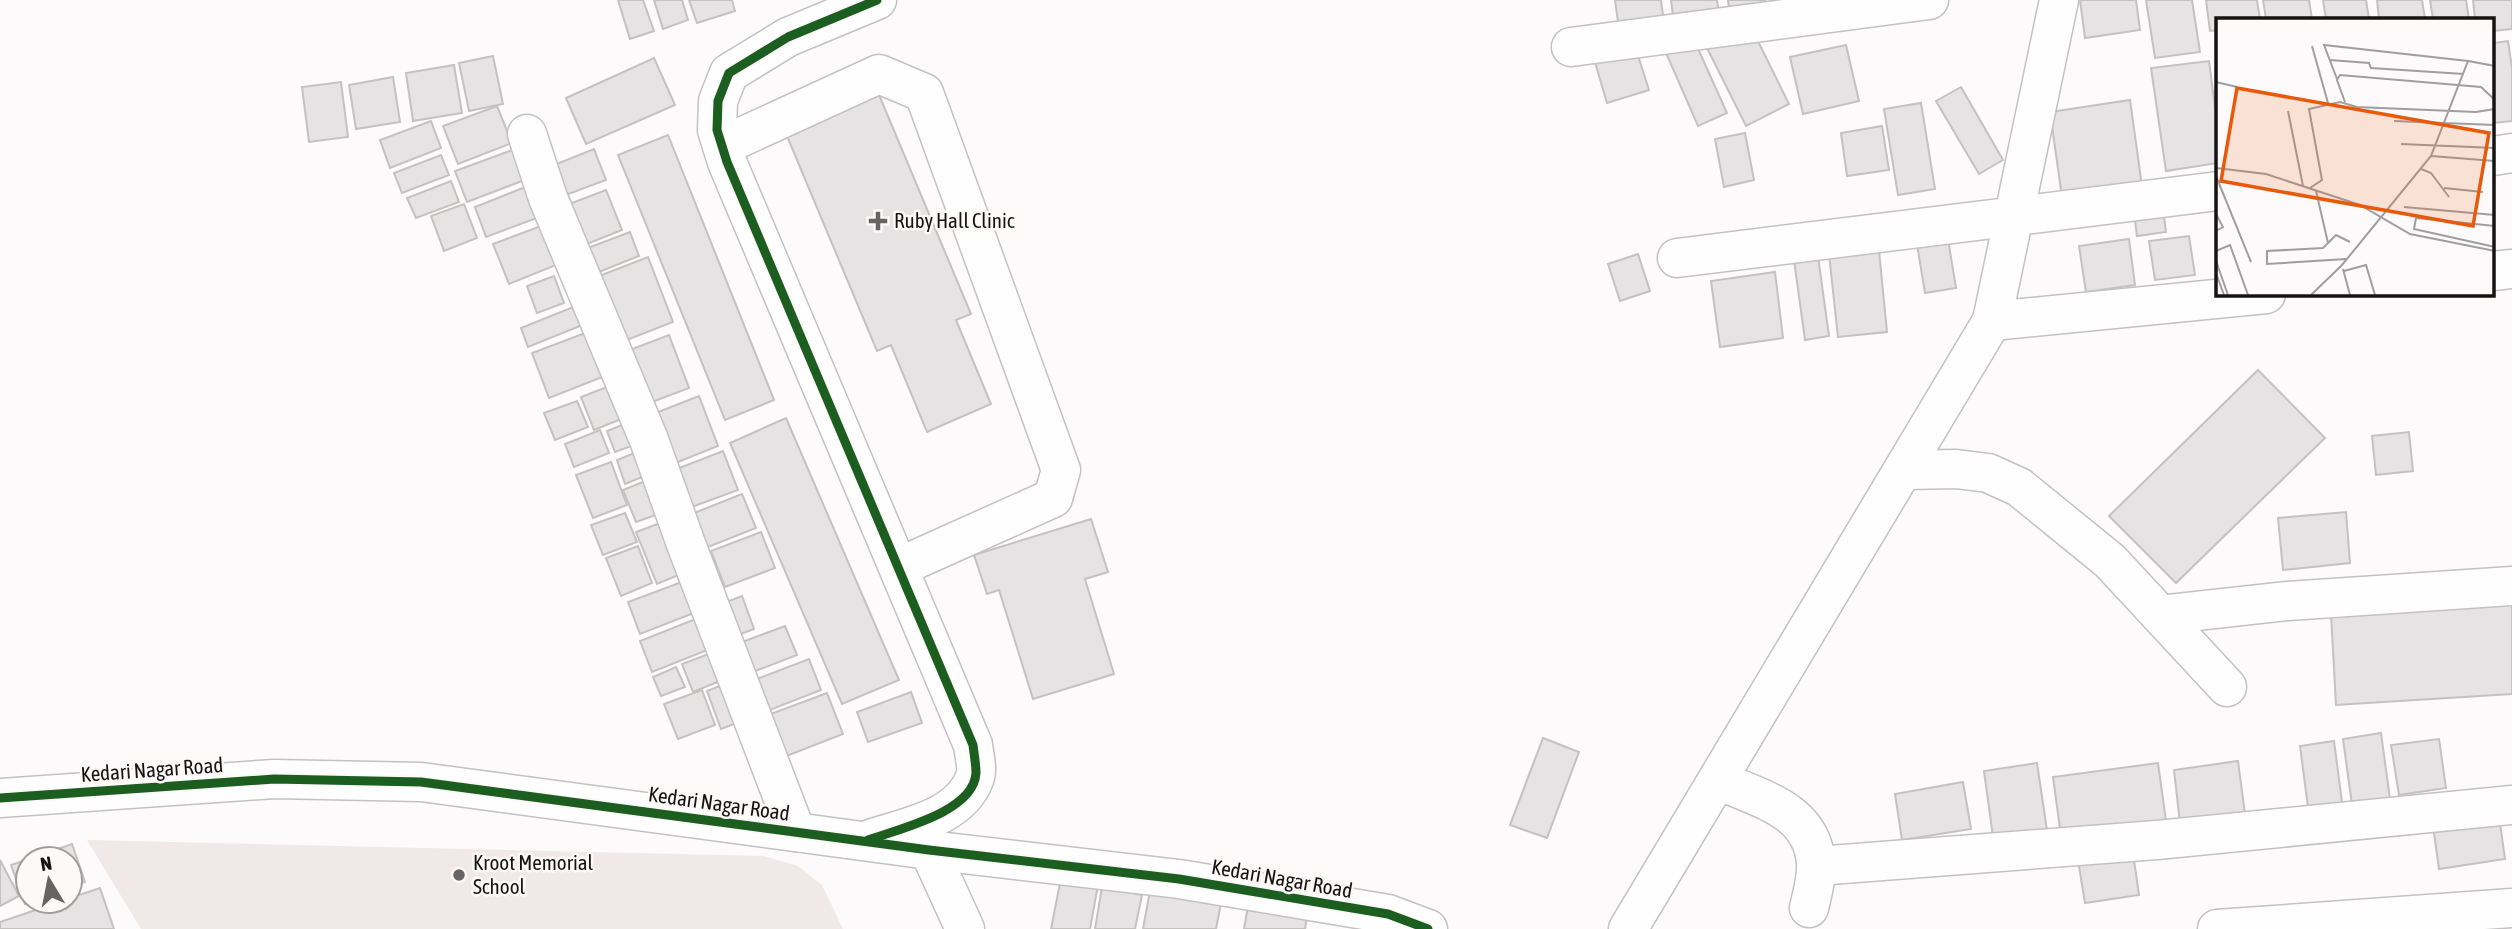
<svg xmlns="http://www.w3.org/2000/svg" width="2512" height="929" font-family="'Asap Condensed',sans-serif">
<rect width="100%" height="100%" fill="#fcfafa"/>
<polygon fill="#f1e9e8" points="87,840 764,856 798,866 822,885 843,929 141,929"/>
<g fill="#e5e3e3" stroke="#c3c2c1" stroke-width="2">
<polygon points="618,0 643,0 654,31 630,39"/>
<polygon points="654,0 682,0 688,20 663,29"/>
<polygon points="689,0 732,0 735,11 697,23"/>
<polygon points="1615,0 1661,0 1663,16 1618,22"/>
<polygon points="1671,0 1717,0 1720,19 1674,24"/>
<polygon points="1728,0 1765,0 1766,15 1730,18"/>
<polygon points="2080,0 2136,0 2140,30 2085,38"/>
<polygon points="2146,0 2192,0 2200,52 2155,58"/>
<polygon points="2206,0 2257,0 2260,19 2218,19 2218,30 2210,31"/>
<polygon points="2263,0 2309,0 2312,19 2266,19"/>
<polygon points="2323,0 2366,0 2369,19 2326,19"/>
<polygon points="2377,0 2422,0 2425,19 2379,19"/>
<polygon points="2430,0 2466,0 2469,19 2433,19"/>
<polygon points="2473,0 2512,0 2512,29 2493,31 2493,19 2475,19"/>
<polygon points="1751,27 1789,104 1746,126 1707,48"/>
<polygon points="1691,33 1727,113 1698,126 1663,46"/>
<polygon points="2508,41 2512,68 2512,121 2494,123 2493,43"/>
<polygon points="1846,45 1859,101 1803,114 1790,57"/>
<polygon points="1635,46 1649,90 1607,103 1594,59"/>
<polygon points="493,56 503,104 469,111 459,63"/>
<polygon points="654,58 675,105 586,144 566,98"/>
<polygon points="2209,61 2218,131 2218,163 2166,171 2151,68"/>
<polygon points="454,65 462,113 413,121 406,73"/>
<polygon points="393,77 400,122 356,129 349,85"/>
<polygon points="341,82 348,137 309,142 302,87"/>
<polygon points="1961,87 2003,160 1979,174 1936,101"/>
<polygon points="877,90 971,314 956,320 991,404 927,432 891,345 877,351 784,129"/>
<polygon points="2130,100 2142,186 2062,197 2050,112"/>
<polygon points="1921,103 1935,189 1898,195 1884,109"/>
<polygon points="497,106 512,143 458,164 443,126"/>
<polygon points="431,121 441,148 390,168 380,140"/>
<polygon points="1882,126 1889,170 1847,176 1841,133"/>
<polygon points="1745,133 1754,180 1724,187 1715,139"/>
<polygon points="668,135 774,400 725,420 618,155"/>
<polygon points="518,148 530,178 467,202 455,171"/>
<polygon points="594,149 606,180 555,199 544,169"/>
<polygon points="441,155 449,175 402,193 394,173"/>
<polygon points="451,181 459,202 416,218 407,198"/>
<polygon points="533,184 545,215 486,237 475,207"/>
<polygon points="606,190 622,230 572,250 556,209"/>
<polygon points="2162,201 2166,232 2137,236 2133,205"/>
<polygon points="464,204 477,238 444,251 431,216"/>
<polygon points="541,226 556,265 509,284 493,244"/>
<polygon points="1946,227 1956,288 1925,293 1915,232"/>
<polygon points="630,232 639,256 594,274 585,249"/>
<polygon points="2189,236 2195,275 2155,280 2149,241"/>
<polygon points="2129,239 2135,285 2086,292 2079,246"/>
<polygon points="1878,240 1887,332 1838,337 1828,245"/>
<polygon points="1817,249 1829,336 1805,340 1793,253"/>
<polygon points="1638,254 1650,291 1620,301 1608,264"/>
<polygon points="648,257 673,322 619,343 594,278"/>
<polygon points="1775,272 1783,338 1720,347 1711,281"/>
<polygon points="554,276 564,303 537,313 527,286"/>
<polygon points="578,305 585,324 528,347 521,328"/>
<polygon points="593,330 610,374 549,398 532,353"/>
<polygon points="669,335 689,388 647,404 627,351"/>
<polygon points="2258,370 2325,438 2176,583 2109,516"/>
<polygon points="612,385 624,418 594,430 581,397"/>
<polygon points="699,396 718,446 673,464 653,414"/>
<polygon points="577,401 588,427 555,440 544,413"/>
<polygon points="786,418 899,680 842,704 730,443"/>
<polygon points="629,422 637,444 615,452 607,431"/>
<polygon points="600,430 609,453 574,467 565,444"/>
<polygon points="2409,432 2413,471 2376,475 2372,436"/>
<polygon points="647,448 657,471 625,484 617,460"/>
<polygon points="723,451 738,490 689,508 674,470"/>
<polygon points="611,462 627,505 593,518 576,475"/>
<polygon points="660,475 673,509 636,522 623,490"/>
<polygon points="742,494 756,528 703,549 689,515"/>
<polygon points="2346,512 2350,563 2283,570 2278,518"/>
<polygon points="625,513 637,542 603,555 591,525"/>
<polygon points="1091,519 1108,572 1085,579 1114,674 1033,699 999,590 987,594 974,555"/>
<polygon points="668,520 688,571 657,584 636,532"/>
<polygon points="761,532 775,568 725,587 711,551"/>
<polygon points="638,546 652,583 621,596 606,558"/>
<polygon points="687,580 699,611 640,634 628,602"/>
<polygon points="742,596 754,629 733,637 721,604"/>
<polygon points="2512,603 2512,694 2336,705 2331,614"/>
<polygon points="698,618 710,649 652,672 640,641"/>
<polygon points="785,626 797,655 745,675 734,645"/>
<polygon points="719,650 730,677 693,692 682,664"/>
<polygon points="809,659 821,690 762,713 749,682"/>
<polygon points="676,667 685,687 661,696 653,677"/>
<polygon points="735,680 750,718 721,729 707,691"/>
<polygon points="702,690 715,725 678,739 664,704"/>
<polygon points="911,692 922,723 868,742 857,712"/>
<polygon points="827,693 843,734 784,757 768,715"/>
<polygon points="2381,733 2390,799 2352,805 2343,739"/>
<polygon points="1543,738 1579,752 1547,838 1510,825"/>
<polygon points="2439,739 2446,788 2399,795 2391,745"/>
<polygon points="2334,741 2343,810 2309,815 2300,746"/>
<polygon points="2238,761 2245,814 2180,823 2174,770"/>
<polygon points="2037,763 2048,837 1994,844 1984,771"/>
<polygon points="2158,763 2166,821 2061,836 2053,777"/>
<polygon points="1963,782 1971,829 1902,840 1895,794"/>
<polygon points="2499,816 2505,859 2439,869 2433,826"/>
<polygon points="72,844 85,882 70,888 70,859 28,859 28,901 32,901 25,904 11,865"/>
<polygon points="2132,846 2139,895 2085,903 2077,854"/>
<polygon points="0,860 19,896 0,906"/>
<polygon points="1061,878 1098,885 1090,929 1051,929"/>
<polygon points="1151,885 1222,898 1216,929 1143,929"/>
<polygon points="1102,887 1142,895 1135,929 1095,929"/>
<polygon points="100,888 114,929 0,929 0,922 62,901 70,901 70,898"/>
<polygon points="1249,900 1308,911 1305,929 1244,929"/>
</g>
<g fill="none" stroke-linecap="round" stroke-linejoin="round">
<defs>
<g id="minor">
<polyline points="1571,47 1929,0"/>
<polyline points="527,134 548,198 649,440 686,544 796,832"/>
<polyline points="722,146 879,74 924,93 1061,470 1053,498 899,567"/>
<polyline points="2493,156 2512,153"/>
<polyline points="1677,258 2218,191"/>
<polyline points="2493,271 2512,269"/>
<polyline points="1992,321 2266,294"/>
<polyline points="1904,470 1956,469 1988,473 2019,487 2110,561 2227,687"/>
<polyline points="2160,615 2288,601 2512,586"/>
<path d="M 1718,780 C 1760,799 1813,810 1816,864 C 1817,878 1812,895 1809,908"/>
<polyline points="0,798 274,779 421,782 929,850 1179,879 1388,914 1428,929"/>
<path d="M 870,839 C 906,827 961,818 975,777 C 978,769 974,754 973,745 L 727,162 L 717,130 L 718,101 L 729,73 L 788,37 L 877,0"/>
<polyline points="929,850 965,929"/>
<polyline points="1817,866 2157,840 2512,805"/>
<polyline points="1628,929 1992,321 2059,0"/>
<polyline points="2217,929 2512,908"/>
</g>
</defs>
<use href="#minor" stroke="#c3c1c1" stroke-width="41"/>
<use href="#minor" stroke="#fffefe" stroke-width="38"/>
<defs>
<g id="cycleway">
<polyline points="0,798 274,779 421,782 929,850 1179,879 1388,914 1428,929"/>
<path d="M 868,840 C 898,829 974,812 976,773 C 976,764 974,754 973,745 L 727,162 L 717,130 L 718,101 L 729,73 L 788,37 L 877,0"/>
</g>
</defs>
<use href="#cycleway" stroke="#fdf9f9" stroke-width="13"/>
<use href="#cycleway" stroke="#1b5e20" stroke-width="9"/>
</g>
<g fill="#666464" stroke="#fdf9f9" stroke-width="2.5">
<path d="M874.5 210.5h7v7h7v7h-7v7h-7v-7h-7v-7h7z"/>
<circle cx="459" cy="875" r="7"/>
</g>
<g text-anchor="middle" stroke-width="5" stroke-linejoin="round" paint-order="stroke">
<g font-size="21" fill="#151413" stroke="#fdf9f9" text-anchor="start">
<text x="894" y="228">Ruby Hall Clinic</text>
<text x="473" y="870">Kroot Memorial<tspan x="473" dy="24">School</tspan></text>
</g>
<g font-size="21" fill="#151413" stroke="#fdf9f9">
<text transform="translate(152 770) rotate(-4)" y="7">Kedari Nagar Road</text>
<text transform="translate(719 804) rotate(8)" y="7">Kedari Nagar Road</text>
<text transform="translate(1282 879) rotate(10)" y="7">Kedari Nagar Road</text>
</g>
</g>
<g transform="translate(2216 18)">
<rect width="278" height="278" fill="#fcfafa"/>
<path fill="none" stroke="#a09e9e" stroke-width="2" d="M 96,28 L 112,85M 114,42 L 153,45 L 155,50 L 248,56M 121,61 L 108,27 L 252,43M 0,64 L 21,69M 129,84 L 121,62 L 124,57 L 265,69 L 279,82M 72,93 L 87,168M 178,103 L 279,107M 185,126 L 279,130M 215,138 L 279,143M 0,150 L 50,156 L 144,187 L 194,216 L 279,233M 205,151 L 215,155 L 233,179M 0,158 L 35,244M 94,170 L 106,162 L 93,91 L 124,84 L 141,89 L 260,94 L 279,91M 228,170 L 267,174M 100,173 L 112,225 L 107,230 L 51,233 L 51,246 L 130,241M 188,189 L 279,197M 0,196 L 7,209 L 0,213M 279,208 L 200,200 L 198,211 L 279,229M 111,226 L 120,217 L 134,224M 0,233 L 14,227 L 32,277M 0,243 L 12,277M 127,251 L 134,277M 128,253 L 150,247 L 159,277M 0,255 L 8,277M 95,277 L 126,247 L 215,138 L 252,43 L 279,48"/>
<path fill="#e8590c" fill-opacity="0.15" stroke="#e8590c" stroke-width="3.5" d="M 21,70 L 273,115 L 257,208 L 5,163 Z"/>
<rect width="278" height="278" fill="none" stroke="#151413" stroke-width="3.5"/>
</g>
<g transform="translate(49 880) rotate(350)"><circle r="33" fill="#fdf9f9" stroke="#a09d9d" stroke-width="2"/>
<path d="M0-5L12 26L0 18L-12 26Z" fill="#666464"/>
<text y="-10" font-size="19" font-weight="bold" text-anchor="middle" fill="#151413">N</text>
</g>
</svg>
